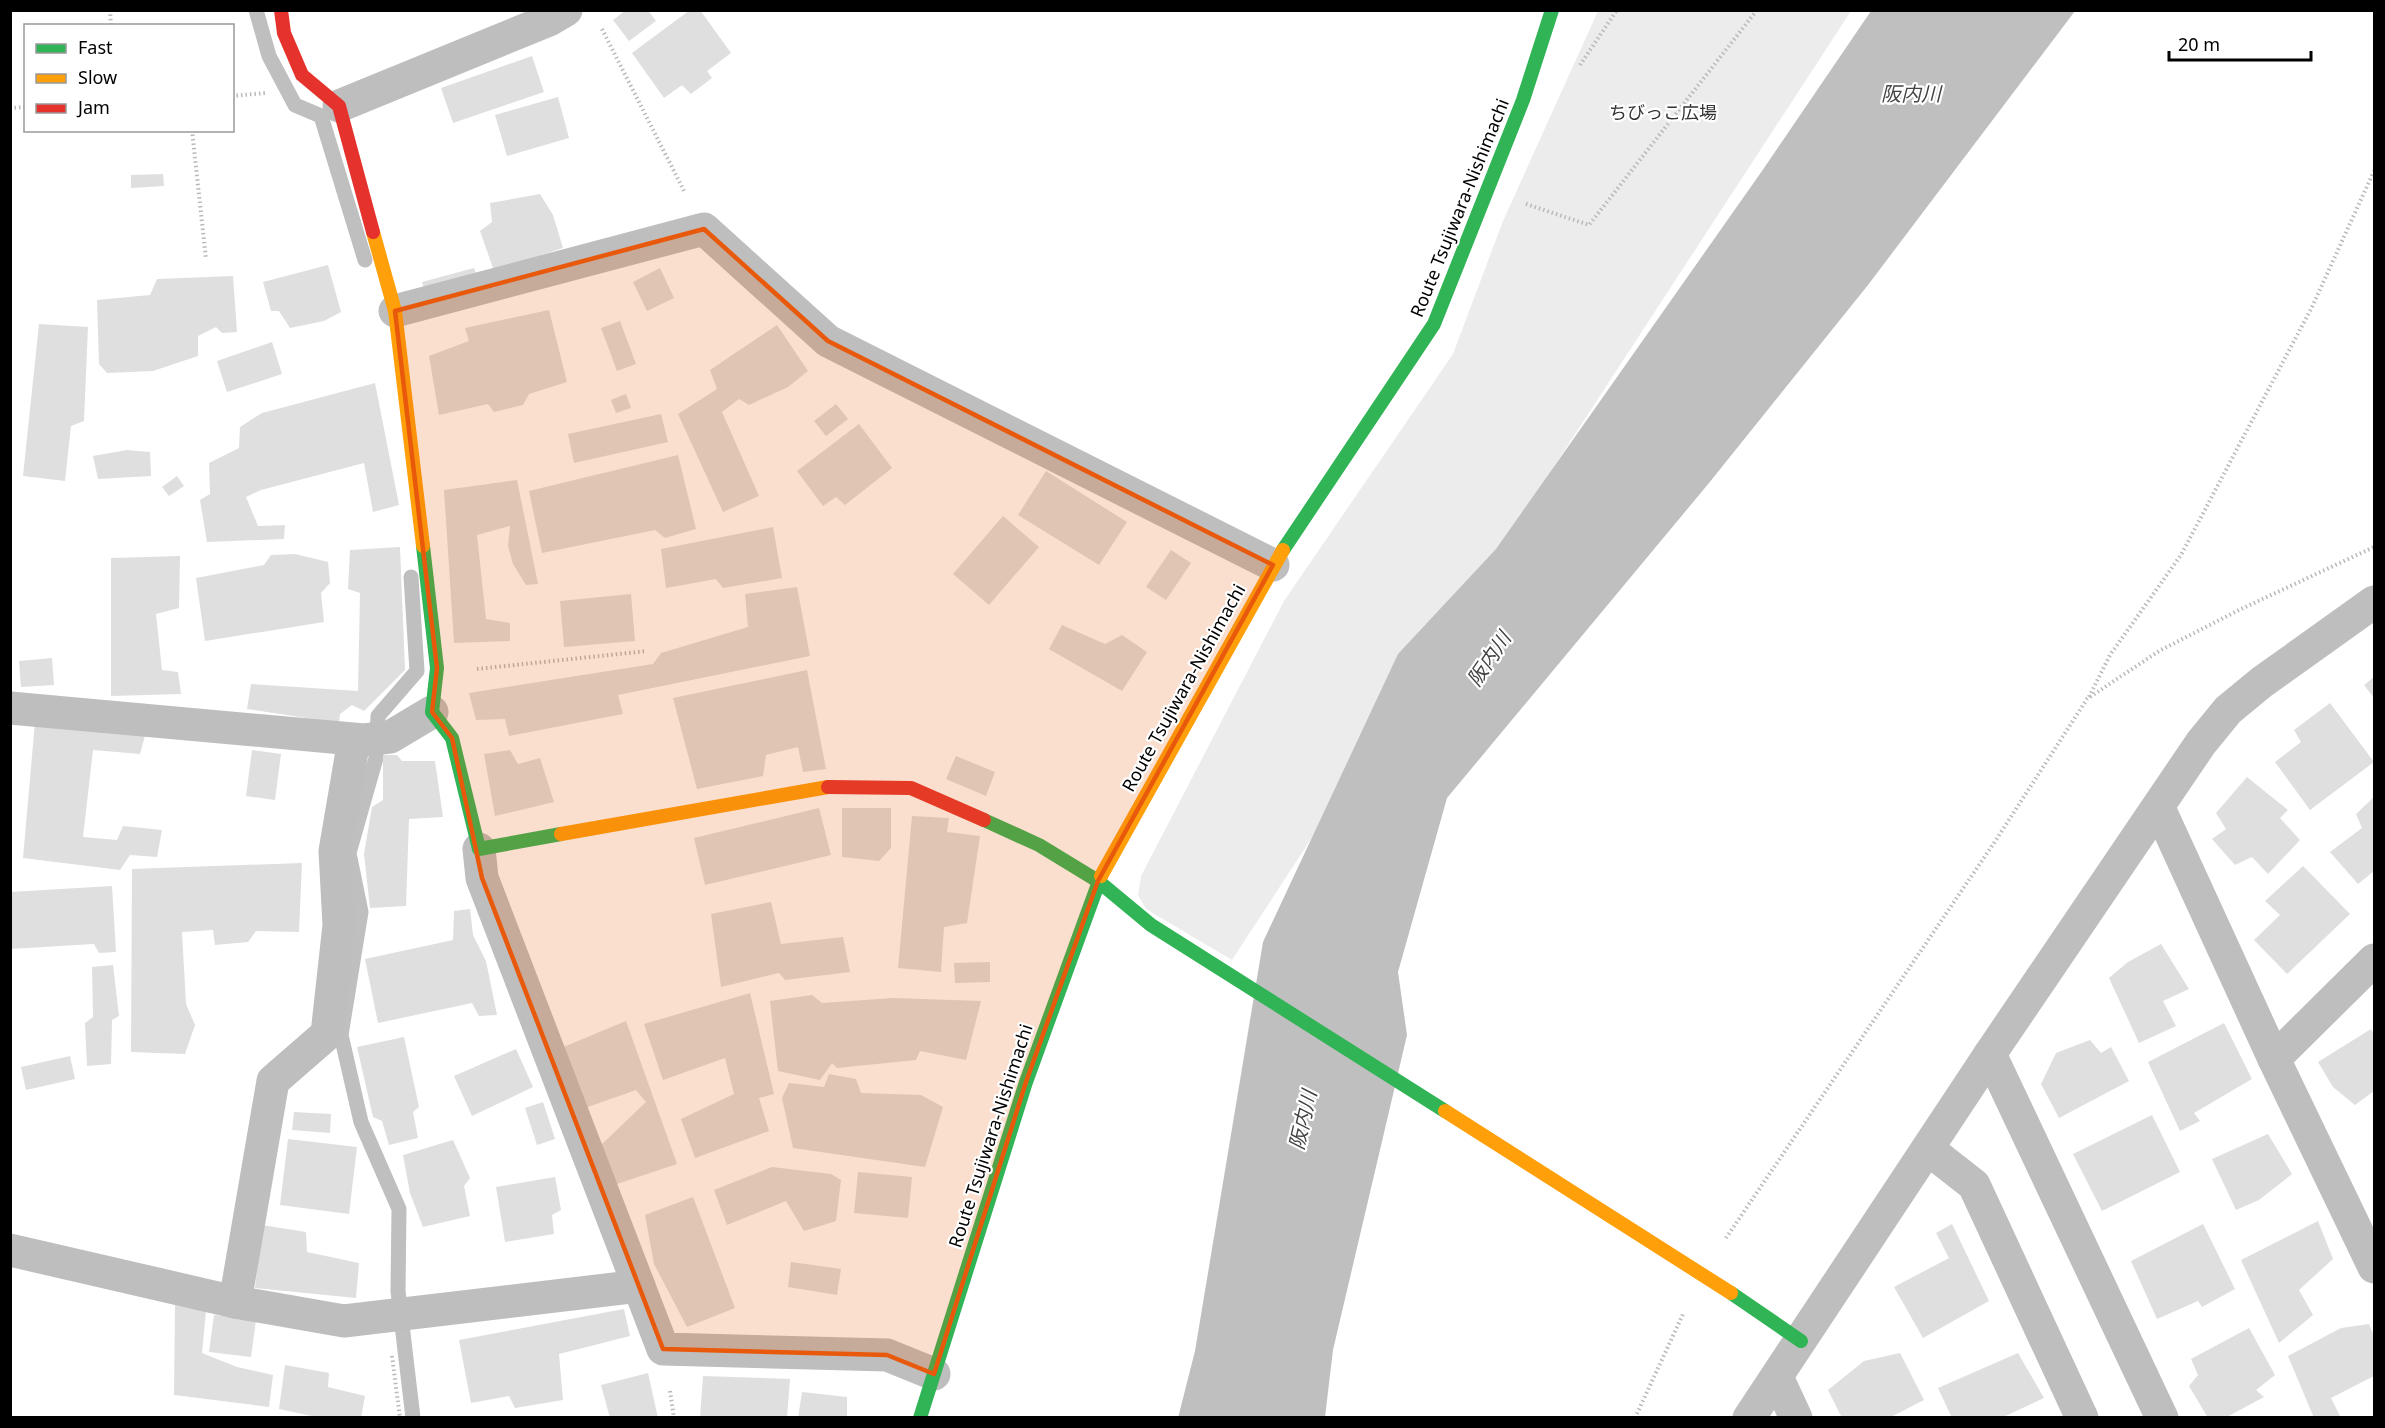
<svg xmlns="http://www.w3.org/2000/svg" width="2385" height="1428" font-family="'Noto Sans','Noto Sans JP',sans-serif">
<rect width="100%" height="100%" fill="#fff"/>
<polygon fill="#ececec" points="1598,11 1851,11 1232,960 1146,909 1138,895 1141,876 1284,601 1453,354 1503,221"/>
<polygon fill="#bfbfbf" points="1871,11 2075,11 1868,285 1709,483 1447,798 1398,972 1407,1035 1333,1350 1325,1417 1178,1418 1195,1351 1263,942 1398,654 1496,549 1762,171"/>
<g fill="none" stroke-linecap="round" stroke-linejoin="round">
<g stroke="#bfbfbf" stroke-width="15">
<polyline points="256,10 269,56 295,105 321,116 365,260"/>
<polyline points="411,577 417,671 378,716 376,758 349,853 361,912 341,1035 361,1122 399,1209 398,1291 413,1418"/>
</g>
</g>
<g fill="#dfdfdf">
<polygon points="626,10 648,10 656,21 629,41 613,20"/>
<polygon points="690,10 700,10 731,53 707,71 712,78 691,94 682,85 664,98 632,53"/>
<polygon points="532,56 544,92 453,123 441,88"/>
<polygon points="558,97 569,138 507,156 495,115"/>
<polygon points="163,174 164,186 131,188 131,175"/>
<polygon points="540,194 553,215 563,248 494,271 480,231 492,222 490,203"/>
<polygon points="328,265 341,312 324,321 290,328 279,311 271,311 263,282"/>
<polygon points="474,268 477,278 425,292 422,282"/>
<polygon points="660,268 674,298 647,311 633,282"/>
<polygon points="233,276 237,332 222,333 216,327 198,336 198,356 153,371 107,373 99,364 97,300 150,295 157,279"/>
<polygon points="549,310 567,382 529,394 523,405 494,412 488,404 439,415 429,356 469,341 465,328"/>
<polygon points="620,321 636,364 617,371 601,328"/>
<polygon points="39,324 88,327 84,421 71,426 65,481 23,476"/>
<polygon points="777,325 808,371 788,387 749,405 739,399 722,412 759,496 723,512 678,414 717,389 710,370"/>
<polygon points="272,342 282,374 227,392 217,361"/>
<polygon points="375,383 399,505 373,512 364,463 261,490 246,497 258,526 285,525 284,539 207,542 200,500 210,494 209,463 239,448 240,427 262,413"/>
<polygon points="626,394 631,408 616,413 611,400"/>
<polygon points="836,404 848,419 826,436 814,421"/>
<polygon points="661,414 668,442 574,463 568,434"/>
<polygon points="859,424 892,468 845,505 836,497 823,506 797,471"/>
<polygon points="127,450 150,452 151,476 98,479 93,456"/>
<polygon points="678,455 696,529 665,538 655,530 542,553 529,491"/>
<polygon points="1046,471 1127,522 1099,565 1018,515"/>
<polygon points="177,476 184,486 169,496 162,487"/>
<polygon points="517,480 538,584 526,585 513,564 508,546 510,526 477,535 486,619 510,623 510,641 454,643 444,490"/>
<polygon points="1003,516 1039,547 989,605 953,574"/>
<polygon points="773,527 782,578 723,588 716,579 666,588 661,549"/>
<polygon points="400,547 405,670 364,711 352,705 340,714 339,723 247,709 251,684 358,691 360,593 348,589 350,550"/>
<polygon points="1171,550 1191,563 1166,600 1146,587"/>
<polygon points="295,554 328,562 330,583 321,593 324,622 205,641 196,578 264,565 271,555"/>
<polygon points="180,556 179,608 156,614 162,670 178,672 181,694 111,696 111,558"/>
<polygon points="797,587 810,656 618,695 623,714 509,736 505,719 476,720 469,693 653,664 661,653 748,627 745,594"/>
<polygon points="631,594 635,641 564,647 560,601"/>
<polygon points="1062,625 1105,644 1122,635 1147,652 1122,691 1049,649"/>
<polygon points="52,658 54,685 21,687 19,661"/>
<polygon points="807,670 826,769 803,772 798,747 766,755 763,776 697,789 673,698"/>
<polygon points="2374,677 2374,698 2364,685"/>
<polygon points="2330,703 2374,762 2310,810 2275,762 2301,742 2294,730"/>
<polygon points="35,722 146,732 140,754 93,750 83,837 117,840 123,826 162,830 157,857 130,855 120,870 23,858"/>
<polygon points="252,750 281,754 275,800 246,796"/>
<polygon points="510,750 518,764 540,758 554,802 495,816 484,754"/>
<polygon points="383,755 397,755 402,761 435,761 443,817 409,819 406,906 370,908 364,854 372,807 383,800"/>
<polygon points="956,756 995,772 986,796 946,779"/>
<polygon points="2247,777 2288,810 2280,818 2300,840 2268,874 2252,857 2235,865 2212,839 2226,829 2216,813"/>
<polygon points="2374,797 2374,871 2358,884 2330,852 2362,828 2356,814"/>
<polygon points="819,808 831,855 705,885 694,838"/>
<polygon points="842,808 891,808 891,848 879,861 842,857"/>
<polygon points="912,816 949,818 947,832 980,836 967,923 944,927 941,972 898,968"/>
<polygon points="302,863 299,932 256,931 248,942 215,945 213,930 182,932 186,1004 195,1025 185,1054 131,1052 132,869"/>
<polygon points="2303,866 2350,914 2287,974 2254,940 2280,915 2265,901"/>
<polygon points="112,886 116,952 99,953 94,944 10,949 10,892"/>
<polygon points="771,902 781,944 843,937 850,972 785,980 779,973 721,987 711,914"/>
<polygon points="470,909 473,935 486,961 497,1015 479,1016 472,1003 378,1023 365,959 453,940 454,911"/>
<polygon points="2161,944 2189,989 2163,1001 2176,1026 2139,1043 2109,978 2128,962"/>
<polygon points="990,962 990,982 955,983 954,963"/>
<polygon points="113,965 119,1016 112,1020 111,1064 87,1066 85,1023 93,1017 92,967"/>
<polygon points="750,993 774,1094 759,1098 769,1131 695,1158 681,1119 734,1094 725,1058 663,1080 644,1024"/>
<polygon points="812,995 822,1003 893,998 981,1001 966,1060 920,1051 916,1060 837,1068 832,1063 820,1080 778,1071 770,1001"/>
<polygon points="626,1021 677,1164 617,1184 600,1146 646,1102 636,1090 585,1108 561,1048"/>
<polygon points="2224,1023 2252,1079 2194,1113 2200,1121 2180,1131 2148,1062"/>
<polygon points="2371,1029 2374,1034 2374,1091 2355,1105 2333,1087 2318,1062"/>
<polygon points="404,1037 419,1107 413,1112 418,1138 389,1145 382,1121 373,1117 357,1047"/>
<polygon points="2090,1040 2101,1053 2111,1047 2129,1081 2059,1118 2041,1084 2056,1053"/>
<polygon points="516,1049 533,1087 472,1116 454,1076"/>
<polygon points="70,1056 75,1079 26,1090 21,1067"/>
<polygon points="829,1074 856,1079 861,1093 921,1095 943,1107 925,1167 793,1148 782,1098 789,1083 824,1087"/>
<polygon points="543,1102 555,1139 537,1145 525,1108"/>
<polygon points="294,1112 331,1114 330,1133 292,1130"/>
<polygon points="2152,1115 2180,1172 2102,1211 2073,1154"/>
<polygon points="2268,1134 2292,1174 2259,1200 2236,1210 2212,1159"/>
<polygon points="288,1139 357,1147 349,1214 280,1205"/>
<polygon points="453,1140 470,1178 464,1186 470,1216 423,1227 410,1193 403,1155"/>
<polygon points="772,1167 831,1174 841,1180 836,1221 804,1231 786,1201 727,1225 714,1190"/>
<polygon points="858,1172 912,1177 908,1218 854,1213"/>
<polygon points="555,1177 561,1210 552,1215 554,1234 505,1242 496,1187"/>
<polygon points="693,1197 735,1308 687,1327 654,1264 645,1215"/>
<polygon points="2318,1221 2333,1259 2299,1290 2313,1315 2279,1343 2241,1260"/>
<polygon points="1952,1224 1989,1301 1923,1338 1894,1287 1949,1258 1936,1233"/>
<polygon points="2203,1224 2235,1289 2202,1307 2198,1301 2157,1319 2131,1261"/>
<polygon points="262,1225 306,1232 307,1252 359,1263 356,1298 255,1288"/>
<polygon points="791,1262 841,1269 837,1295 788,1287"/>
<polygon points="175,1305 206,1311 202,1353 237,1367 273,1375 269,1407 174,1395"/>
<polygon points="624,1309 630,1336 559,1354 563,1400 515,1408 509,1396 471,1403 459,1340"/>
<polygon points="214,1315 256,1320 251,1357 209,1352"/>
<polygon points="2369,1324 2374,1336 2374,1376 2331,1398 2341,1418 2314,1418 2288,1356 2341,1328"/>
<polygon points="2249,1328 2275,1375 2256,1390 2264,1397 2225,1418 2208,1418 2189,1386 2198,1375 2191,1359"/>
<polygon points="1900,1353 1924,1400 1889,1418 1842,1418 1828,1390 1864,1361"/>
<polygon points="2018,1353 2044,1398 2001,1418 1952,1418 1938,1388"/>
<polygon points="285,1365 329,1373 328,1387 365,1396 361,1418 321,1418 279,1409"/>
<polygon points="648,1373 658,1418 610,1418 601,1385"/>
<polygon points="703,1376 790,1379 787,1418 700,1418"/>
<polygon points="802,1392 847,1397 847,1418 798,1418"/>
</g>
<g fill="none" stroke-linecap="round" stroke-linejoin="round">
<g stroke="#b9b9b9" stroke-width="4" stroke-dasharray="1.5 3" stroke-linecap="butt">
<polyline points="110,10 111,26"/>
<polyline points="602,29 684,191"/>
<polyline points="1580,65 1617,10"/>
<polyline points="232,96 265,93"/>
<polyline points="10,108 26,107"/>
<polyline points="192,130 206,259"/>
<polyline points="1526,204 1589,225 1757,10"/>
<polyline points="477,669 647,651"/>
<polyline points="2089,697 2110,655 2181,555 2312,307 2374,171"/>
<polyline points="1726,1238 1996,840 2087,699 2159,651 2239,610 2374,547"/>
<polyline points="392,1356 400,1418"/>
<polyline points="670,1391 674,1418"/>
<polyline points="1635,1418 1684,1312"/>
</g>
<g stroke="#bebebe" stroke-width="33">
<polyline points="339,106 549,20 566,10"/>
<polyline points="395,311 704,229 828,341 1273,565"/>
<polyline points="10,708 364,740 390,737 432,712"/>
<polyline points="2159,808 2274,1059 2374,1267"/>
<polyline points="479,849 482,878 663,1349 887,1355 934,1374"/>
<polyline points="1990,1054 2162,1418"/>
<polyline points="2274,1059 2374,960"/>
<polyline points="1928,1149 1974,1185 2082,1418"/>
<polyline points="10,1250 235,1302 344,1321 639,1286"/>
<polyline points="235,1302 273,1081 327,1034 339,925 335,851 354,740"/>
<polyline points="1777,1377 1796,1418"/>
<polyline points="1749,1418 1990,1054 2201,743 2228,710 2262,682 2374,602"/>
</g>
<g stroke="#30b455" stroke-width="14">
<polyline points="423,546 437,668 432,712 452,738 479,849 561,834"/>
<polyline points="1283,550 1434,324 1523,100 1552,10"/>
<polyline points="984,820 1039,845 1098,881 1151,925 1445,1111"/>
<polyline points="1731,1293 1801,1341"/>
<polyline points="920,1418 1026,1082 1101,876"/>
</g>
<g stroke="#ff9f0a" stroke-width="14">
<polyline points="373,232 395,311 423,546"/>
<polyline points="561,834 828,787"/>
<polyline points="1101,876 1283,550"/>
<polyline points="1445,1111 1731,1293"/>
</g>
<g stroke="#e5322d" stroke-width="14">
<polyline points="281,10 284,33 302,75 339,106 373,232"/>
<polyline points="828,787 911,788 984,820"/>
</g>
</g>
<path fill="#e8590c" fill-opacity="0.2" stroke="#e8590c" stroke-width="4.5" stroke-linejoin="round" d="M 704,229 L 828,341 L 1273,565 L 1098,881 L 1026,1082 L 934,1374 L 887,1355 L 663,1349 L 482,878 L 452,738 L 432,712 L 437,668 L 395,311 Z"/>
<g text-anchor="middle" stroke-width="4.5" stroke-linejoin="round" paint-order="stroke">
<g font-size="18" fill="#333" stroke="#fff">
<text x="1663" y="119">ちびっこ広場</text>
</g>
<g font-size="18" fill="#000" stroke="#fff">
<text transform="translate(1460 208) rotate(-68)" y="6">Route Tsujiwara-Nishimachi</text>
<text transform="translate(1184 688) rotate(-61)" y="6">Route Tsujiwara-Nishimachi</text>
<text transform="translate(991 1136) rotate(-72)" y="6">Route Tsujiwara-Nishimachi</text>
</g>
<g font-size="20" font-style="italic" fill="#444" stroke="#fff">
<text x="1911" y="101">阪内川</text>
<text transform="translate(1489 659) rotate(-56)" y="7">阪内川</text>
<text transform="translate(1303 1120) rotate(-77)" y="7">阪内川</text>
</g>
</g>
<rect width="2385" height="1428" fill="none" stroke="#000000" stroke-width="24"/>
<rect x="24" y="24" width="210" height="108" fill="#ffffff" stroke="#999999" stroke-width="1.5"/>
<rect x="36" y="44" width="30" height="9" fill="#30b455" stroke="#999999" stroke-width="1.5"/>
<text x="78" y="54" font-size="18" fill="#000000">Fast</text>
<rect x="36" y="74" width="30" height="9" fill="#ff9f0a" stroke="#999999" stroke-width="1.5"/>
<text x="78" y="84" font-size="18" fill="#000000">Slow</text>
<rect x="36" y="104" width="30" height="9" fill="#e5322d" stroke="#999999" stroke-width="1.5"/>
<text x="78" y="114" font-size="18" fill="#000000">Jam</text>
<path d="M2169 51v9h142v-9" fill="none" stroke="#000000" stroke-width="3"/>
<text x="2178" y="51" font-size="18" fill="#000000" stroke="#ffffff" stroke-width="4.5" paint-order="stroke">20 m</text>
</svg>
